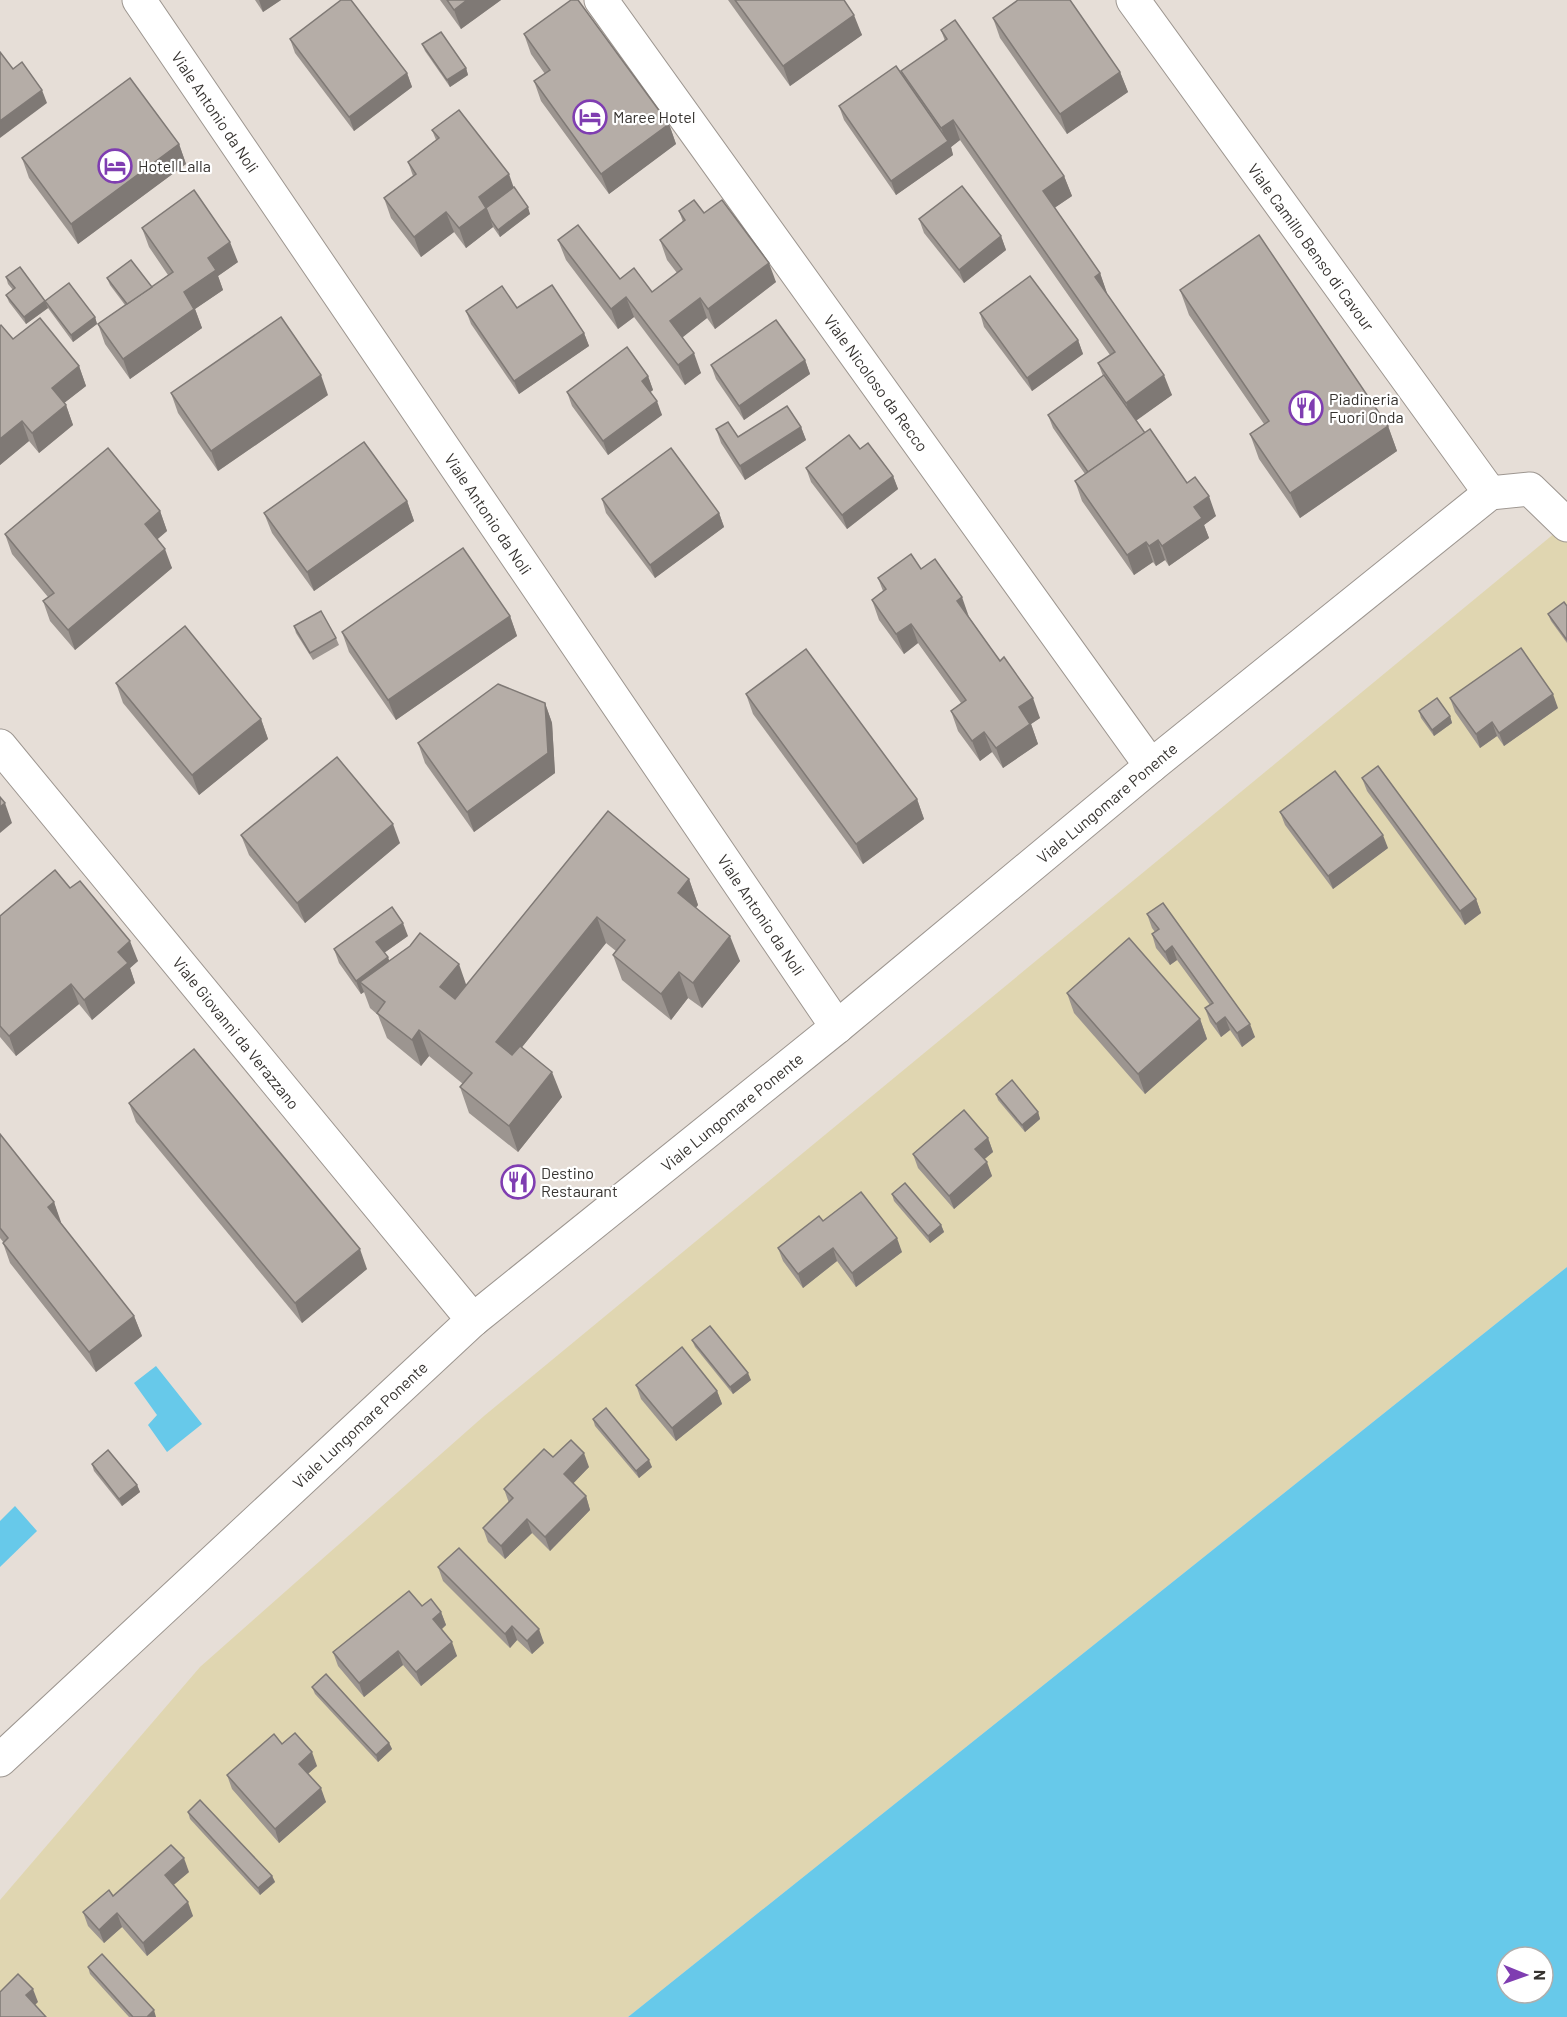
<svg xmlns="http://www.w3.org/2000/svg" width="1567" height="2017" font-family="Barlow,sans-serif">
<rect width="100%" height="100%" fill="#e6ded7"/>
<polygon fill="#e0d6b1" points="1567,523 1567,1267 628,2017 0,2017 0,1900 200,1667 484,1416"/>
<g fill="#67c9ea" fill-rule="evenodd">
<path d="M 1567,1267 L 1567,2017 L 628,2017 ZM 1507,1957 L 1543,1957 L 1543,1993 L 1507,1993 Z"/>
<polygon points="156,1366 202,1424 167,1452 148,1425 157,1415 134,1383"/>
<polygon points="15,1506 37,1531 0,1567 0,1521"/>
</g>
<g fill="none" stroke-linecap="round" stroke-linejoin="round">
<defs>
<g id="minor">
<polyline points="139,0 837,1027"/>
<polyline points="601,0 1151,766"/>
<polyline points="1133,0 1490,493"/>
<polyline points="1490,493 1530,489 1567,525"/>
<polyline points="0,746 473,1320"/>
<polyline points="0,1760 473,1320 837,1027 1151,766 1490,493"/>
</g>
</defs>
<use href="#minor" stroke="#9d9690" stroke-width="35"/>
<use href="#minor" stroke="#fff" stroke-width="33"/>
</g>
<g fill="#9c9590">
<polygon points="255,0 281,0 263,12"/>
<polygon points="440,0 501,0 461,29"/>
<polygon points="728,0 844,0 862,35 790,86"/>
<polygon points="993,18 1120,72 1128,92 1067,134 1000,38"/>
<polygon points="941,30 1064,176 1072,196 1054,208 1100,273 1107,294 1172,395 1136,420 1145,433 1216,516 1204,525 1209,538 1169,566 1165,560 1156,566 1153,562 1134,575 1082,501 1075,481 1085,474 1053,428 1048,415 1103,376 1098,363 1110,355 960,140 951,147 953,155 896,195 844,120 839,106 903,76 901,71 945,41"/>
<polygon points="524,34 669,124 676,144 609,194 541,101 534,81 545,74 531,54"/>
<polygon points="290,39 407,73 412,87 354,131 295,53"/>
<polygon points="422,44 466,68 468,75 450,87 425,51"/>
<polygon points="432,130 514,187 530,214 500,237 493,227 466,248 454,232 421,257 391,218 384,198 413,176 408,162 436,140"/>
<polygon points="179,144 186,164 78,244 29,178 22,158"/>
<polygon points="679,211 704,213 776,282 715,329 707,318 682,337 701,373 685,385 634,317 618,329 566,260 558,240 620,279 652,292 677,273 667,260 660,240 683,222"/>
<polygon points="919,219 1001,236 1006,250 964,283 924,233"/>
<polygon points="142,228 238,262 218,276 223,290 195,309 202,328 130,379 105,344 98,324 125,305 110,285 107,278 152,287 168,275 149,247"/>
<polygon points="6,277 45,301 95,317 97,324 73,342 48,308 26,324 9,302 6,295 13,290 8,284"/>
<polygon points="1180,290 1388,426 1397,451 1300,518 1259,459 1250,434 1264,424 1189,315"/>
<polygon points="517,308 584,333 589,346 519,394 471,324 466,311"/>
<polygon points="980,313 1078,340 1083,354 1032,391 984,327"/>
<polygon points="0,326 13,339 79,366 86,386 64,403 66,405 73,425 39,453 29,441 0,465"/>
<polygon points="805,360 810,374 744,420 716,379 711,365"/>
<polygon points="648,376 653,390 650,392 662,415 608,455 572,406 567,392"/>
<polygon points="171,393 328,395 218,471 178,413"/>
<polygon points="801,427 806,440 745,480 721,443 716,429 738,437"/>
<polygon points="860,449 893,476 898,489 847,529 811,482 806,468"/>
<polygon points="602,499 719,513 724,527 655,578 606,513"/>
<polygon points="407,501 414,521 314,591 272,533 264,513"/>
<polygon points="160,511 167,531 157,539 172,568 75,650 50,621 43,601 48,597 12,554 5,534"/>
<polygon points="921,569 969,617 1040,718 1031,724 1038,744 1003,768 992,752 980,761 958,731 951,711 961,703 918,643 904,654 879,620 872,600 883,591 878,578"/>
<polygon points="1567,606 1567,643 1551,621 1548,614"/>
<polygon points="510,616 517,636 396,720 349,652 342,632"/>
<polygon points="294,626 336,638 339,645 313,660 296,633"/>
<polygon points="116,683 261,719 268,739 199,795 123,703"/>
<polygon points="746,694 917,799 924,819 863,864 753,714"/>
<polygon points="1450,698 1558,708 1504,746 1497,736 1480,748 1455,712"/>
<polygon points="545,703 552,723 555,773 474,832 425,763 418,743"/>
<polygon points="1419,711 1450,716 1452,723 1434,736 1421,718"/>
<polygon points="1362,778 1476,899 1481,913 1465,925 1367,791"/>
<polygon points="608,811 689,879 698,905 696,908 740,961 702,1008 688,998 671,1020 622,980 613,955 616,951 606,943 522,1047 562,1097 518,1152 469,1113 460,1087 463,1084 429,1056 421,1066 387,1038 378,1015 370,1008 364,992 361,994 339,963 334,949 408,936 384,953 389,961 467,985"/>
<polygon points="1280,812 1388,848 1333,889 1285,825"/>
<polygon points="241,835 400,843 305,923 249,855"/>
<polygon points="70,888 138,961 130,968 135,983 92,1020 79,1004 16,1056 0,1037 0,916"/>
<polygon points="1147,914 1255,1037 1242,1047 1230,1030 1221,1037 1210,1022 1205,1008 1210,1005 1177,960 1170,965 1156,948 1152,934 1155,932 1152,928"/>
<polygon points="1067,993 1200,1019 1207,1039 1145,1094 1074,1013"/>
<polygon points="996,1094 1038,1112 1040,1119 1025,1132 998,1100"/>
<polygon points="129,1103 367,1269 302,1323 136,1122"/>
<polygon points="0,1134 54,1202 60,1222 134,1316 142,1336 96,1372 10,1263 3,1243 4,1243 0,1238"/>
<polygon points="988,1138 993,1152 984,1159 992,1176 954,1209 918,1168 913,1154"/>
<polygon points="892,1194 941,1225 944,1232 930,1243 894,1201"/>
<polygon points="823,1221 902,1252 856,1287 837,1261 803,1288 783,1261 778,1248"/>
<polygon points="692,1340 751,1380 733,1394 695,1347"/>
<polygon points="636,1385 717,1391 722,1404 676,1441 641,1399"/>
<polygon points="593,1419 652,1467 639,1478 595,1426"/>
<polygon points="553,1457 589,1467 573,1483 586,1496 590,1510 550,1551 532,1533 505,1559 488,1542 483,1528 509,1503 504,1489"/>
<polygon points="92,1464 137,1485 140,1492 122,1506 94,1471"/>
<polygon points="438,1567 544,1643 532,1654 517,1640 510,1648 443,1581"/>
<polygon points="422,1606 441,1612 446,1625 441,1630 457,1656 421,1686 403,1665 364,1697 338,1666 333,1652"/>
<polygon points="312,1687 389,1743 392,1749 378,1762 315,1694"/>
<polygon points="282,1744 317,1766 308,1774 326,1802 279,1843 232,1789 227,1775"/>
<polygon points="188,1812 272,1876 275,1882 260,1895 190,1819"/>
<polygon points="189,1872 173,1885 193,1916 147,1956 122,1927 104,1943 88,1926 83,1912 113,1896"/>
<polygon points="88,1967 156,2017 129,2017 90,1974"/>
</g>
<g fill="#7f7975">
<polygon points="259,0 281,0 263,12"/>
<polygon points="467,0 501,0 461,29 454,10"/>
<polygon points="854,15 862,35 790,86 783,66"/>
<polygon points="466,68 468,75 450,87 447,80"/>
<polygon points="1120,72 1128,92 1067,134 1060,114"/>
<polygon points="407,73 412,87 354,131 349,117"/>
<polygon points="42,90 47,103 0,138 0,121"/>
<polygon points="953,120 960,140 951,147 953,155 896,195 891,181 947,142 941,128"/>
<polygon points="669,124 676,144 609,194 601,174"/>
<polygon points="179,144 186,164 78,244 71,224"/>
<polygon points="509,174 516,194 489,215 493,227 466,248 459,228 479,197"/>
<polygon points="1064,176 1072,196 1050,211 1043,191"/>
<polygon points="528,207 530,214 500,237 498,230"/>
<polygon points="446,212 454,232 421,257 414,237"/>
<polygon points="1001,236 1006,250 964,283 959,270"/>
<polygon points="230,242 238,262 218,276 223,290 195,309 202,328 130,379 123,359 184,292 208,258"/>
<polygon points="769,263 776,282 715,329 708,309"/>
<polygon points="1100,273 1107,293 1102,297 1095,277"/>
<polygon points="626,297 634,317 618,329 611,309"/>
<polygon points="700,298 707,318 678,341 670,321"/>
<polygon points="45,301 48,308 26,324 24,317"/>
<polygon points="95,317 97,324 73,342 71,335"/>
<polygon points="584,333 589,346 519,394 514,381"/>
<polygon points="1078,340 1083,354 1032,391 1027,378"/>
<polygon points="694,353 701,373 685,385 678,365"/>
<polygon points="805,360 810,374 744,420 739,406"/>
<polygon points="79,366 86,386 59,407 52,388"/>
<polygon points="321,375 328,395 218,471 211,451"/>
<polygon points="1164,375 1172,395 1133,423 1126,403"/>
<polygon points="648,376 653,390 647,395 642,381"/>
<polygon points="657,401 662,415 608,455 603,441"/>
<polygon points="66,405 73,425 39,453 32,433"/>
<polygon points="22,421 29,441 0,465 0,439"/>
<polygon points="1388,426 1397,451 1300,518 1290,493"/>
<polygon points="801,427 806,440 745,480 740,466"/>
<polygon points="893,476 898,489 847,529 842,515"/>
<polygon points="1209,496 1216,516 1204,525 1209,538 1169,566 1162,546 1194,507"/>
<polygon points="407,501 414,521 314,591 307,572"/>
<polygon points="160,511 167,531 152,544 145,524"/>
<polygon points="719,513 724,527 655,578 650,565"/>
<polygon points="1158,540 1165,560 1156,566 1149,546"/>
<polygon points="1146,542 1153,562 1134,575 1127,555"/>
<polygon points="165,549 172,568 75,650 68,630"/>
<polygon points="962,597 969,617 957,601"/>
<polygon points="510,616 517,636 396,720 388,700"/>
<polygon points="911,624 918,643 904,654 896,634"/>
<polygon points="1553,694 1558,708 1504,746 1499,733"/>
<polygon points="1033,698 1040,718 1031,724 1038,744 1003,768 996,748 1019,707"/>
<polygon points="545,703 552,723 555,773 474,832 467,812"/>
<polygon points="1450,716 1452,723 1434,736 1432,730"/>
<polygon points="261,719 268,739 199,795 192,775"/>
<polygon points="1492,722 1497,736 1480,748 1476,734"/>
<polygon points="984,732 992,752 980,761 972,741"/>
<polygon points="917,799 924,819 863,864 856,844"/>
<polygon points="5,803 12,823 0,833 0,807"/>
<polygon points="393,824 400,843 305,923 297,903"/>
<polygon points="1383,835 1388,848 1333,889 1328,876"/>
<polygon points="689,879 698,905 687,918 678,893"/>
<polygon points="1476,899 1481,913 1465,925 1460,911"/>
<polygon points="597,917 606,943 506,1067 496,1042"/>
<polygon points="403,923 408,936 381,955 376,942"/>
<polygon points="730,936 740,961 702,1008 693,983"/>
<polygon points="130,941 138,961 130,968 135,983 92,1020 84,1000 118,952"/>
<polygon points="1172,946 1177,960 1170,965 1165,952"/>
<polygon points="388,957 393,971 360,982 364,992 361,994 356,981"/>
<polygon points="459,964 468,990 450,1012 440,987"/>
<polygon points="679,972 688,998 671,1020 661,994"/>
<polygon points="71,984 79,1004 16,1056 9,1036"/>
<polygon points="1225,1017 1230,1030 1221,1037 1216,1024"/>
<polygon points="1200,1019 1207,1039 1145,1094 1138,1074"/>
<polygon points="1250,1024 1255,1037 1242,1047 1237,1033"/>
<polygon points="419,1030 429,1056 421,1066 412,1040"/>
<polygon points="552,1072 562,1097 518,1152 509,1126"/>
<polygon points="1038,1112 1040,1119 1025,1132 1022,1125"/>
<polygon points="988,1138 993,1152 980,1163 975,1149"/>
<polygon points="987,1162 992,1176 954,1209 949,1196"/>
<polygon points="54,1202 61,1222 55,1227 48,1207"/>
<polygon points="941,1225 944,1232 930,1243 928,1236"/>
<polygon points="897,1238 902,1252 856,1287 852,1273"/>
<polygon points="833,1248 837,1261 803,1288 798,1274"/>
<polygon points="360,1249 367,1269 302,1323 295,1303"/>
<polygon points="134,1316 142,1336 96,1372 89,1352"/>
<polygon points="748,1373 751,1380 733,1394 730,1387"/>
<polygon points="717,1391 722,1404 676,1441 672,1428"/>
<polygon points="584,1453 589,1467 569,1488 564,1474"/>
<polygon points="649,1460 652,1467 639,1478 636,1471"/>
<polygon points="137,1485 140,1492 122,1506 119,1499"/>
<polygon points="586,1496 590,1510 550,1551 545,1537"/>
<polygon points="527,1519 532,1533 505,1559 501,1546"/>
<polygon points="441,1612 446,1625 437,1633 433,1619"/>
<polygon points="512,1626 517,1640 510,1648 505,1634"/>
<polygon points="539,1629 544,1643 532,1654 527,1641"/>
<polygon points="452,1642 457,1656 421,1686 416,1672"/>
<polygon points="398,1651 403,1665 364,1697 359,1683"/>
<polygon points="389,1743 392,1749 378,1762 376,1755"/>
<polygon points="312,1752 317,1766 304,1777 299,1764"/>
<polygon points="321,1788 326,1802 279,1843 275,1829"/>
<polygon points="184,1858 189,1872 169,1889 165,1875"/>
<polygon points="272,1876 275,1882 260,1895 258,1888"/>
<polygon points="188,1902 193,1916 147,1956 143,1943"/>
<polygon points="117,1913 122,1927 104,1943 99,1930"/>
<polygon points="33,1989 38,2002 31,2009 26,1995"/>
<polygon points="154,2010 156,2017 147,2017"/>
</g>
<g fill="#b5ada7" stroke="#7f7975" stroke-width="1.5">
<polygon points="341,0 351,0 407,73 349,117 290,39"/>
<polygon points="447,0 467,0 454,10"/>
<polygon points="571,0 578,0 669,124 601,174 534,81 550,70 524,34"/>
<polygon points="735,0 844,0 854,15 783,66"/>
<polygon points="1018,0 1070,0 1120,72 1060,114 993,18"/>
<polygon points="955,20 1064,176 1043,191 1100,273 1095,277 1164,375 1126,403 1098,363 1115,352 953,120 941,128 901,71 947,39 941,30"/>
<polygon points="441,32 466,68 447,80 422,44"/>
<polygon points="0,52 13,69 22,62 42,90 0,121"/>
<polygon points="896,66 948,141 891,181 839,106"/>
<polygon points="130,78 179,144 71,224 22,158"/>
<polygon points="459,110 509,174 479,197 486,208 459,228 446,212 414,237 384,198 416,174 408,162 439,138 432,130"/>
<polygon points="962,186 1001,236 959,270 919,219"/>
<polygon points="514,187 528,207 498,230 491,220 486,208"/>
<polygon points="194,190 230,242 208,258 216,270 184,292 194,309 123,359 98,324 173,272 142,228"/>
<polygon points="694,200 704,213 722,200 769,263 708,309 700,298 670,321 694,353 678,365 626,297 611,309 558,240 578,225 620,279 634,268 652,292 682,269 660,240 685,220 679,211"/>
<polygon points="1259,235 1388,426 1290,493 1250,434 1269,421 1180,290"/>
<polygon points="131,260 152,287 127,304 107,278"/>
<polygon points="20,267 45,301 69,283 95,317 71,335 45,301 24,317 6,295 15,288 6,277"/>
<polygon points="1030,276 1078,340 1027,378 980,313"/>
<polygon points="552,285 584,333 514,381 466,311 502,286 517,308"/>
<polygon points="281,317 321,375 211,451 171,393"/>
<polygon points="40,318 79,366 52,388 66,405 32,433 22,421 0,439 0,326 1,325 13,339"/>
<polygon points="776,320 805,360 739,406 711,365"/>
<polygon points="627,347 648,376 642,381 657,401 603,441 567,392"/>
<polygon points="1104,375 1145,433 1088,472 1048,415"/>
<polygon points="787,406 801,427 740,466 716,429 728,422 738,437"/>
<polygon points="1150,429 1187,483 1195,477 1209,496 1194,507 1202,518 1162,546 1158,540 1149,546 1146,542 1127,555 1075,481"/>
<polygon points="849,435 860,449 868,443 893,476 842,515 806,468"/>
<polygon points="364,442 407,501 307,572 264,513"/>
<polygon points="108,448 160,511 145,524 165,549 68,630 43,601 54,593 5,534"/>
<polygon points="671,448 719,513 650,565 602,499"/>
<polygon points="463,548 510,616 388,700 342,632"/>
<polygon points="911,554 921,569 935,559 962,597 957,601 1000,661 1004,657 1033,698 1019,707 1030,724 996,748 984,732 972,741 951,711 966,700 911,624 896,634 872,600 886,589 878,578"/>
<polygon points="1564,602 1567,606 1567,640 1548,614"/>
<polygon points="321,611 336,638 310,653 294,626"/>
<polygon points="185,626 261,719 192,775 116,683"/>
<polygon points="1521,648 1553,694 1499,733 1492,722 1476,734 1450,698"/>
<polygon points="806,649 917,799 856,844 746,694"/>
<polygon points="498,684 545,703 548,753 467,812 418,743"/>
<polygon points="1437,698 1450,716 1432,730 1419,711"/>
<polygon points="337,757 393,824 297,903 241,835"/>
<polygon points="1378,766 1476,899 1460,911 1362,778"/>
<polygon points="1335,771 1383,835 1328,876 1280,812"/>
<polygon points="0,797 5,803 0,807"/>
<polygon points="608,811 689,879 678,893 730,936 693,983 679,972 661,994 613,955 625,940 597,917 496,1042 512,1055 520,1046 552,1072 509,1126 460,1087 472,1073 419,1030 412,1040 377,1013 385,1002 360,982 410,946 420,933 459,964 440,987 455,999"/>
<polygon points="55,870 70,888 80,881 130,941 118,952 128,963 84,1000 71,984 9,1036 0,1026 0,916"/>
<polygon points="1163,903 1250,1024 1237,1033 1225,1017 1216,1024 1205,1008 1213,1003 1172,946 1165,952 1152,934 1159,929 1147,914"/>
<polygon points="392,907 403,923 376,942 388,957 356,981 334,949"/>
<polygon points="1129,938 1200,1019 1138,1074 1067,993"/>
<polygon points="194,1049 360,1249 295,1303 129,1103"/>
<polygon points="1012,1080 1038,1112 1022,1125 996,1094"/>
<polygon points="964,1110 988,1138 975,1149 987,1162 949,1196 913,1154"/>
<polygon points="0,1134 54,1202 48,1207 134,1316 89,1352 3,1243 8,1238 0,1228"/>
<polygon points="905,1183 941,1225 928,1236 892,1194"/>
<polygon points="861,1192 897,1238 852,1273 833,1248 798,1274 778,1248 819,1216 823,1221"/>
<polygon points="710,1326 748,1373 730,1387 692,1340"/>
<polygon points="682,1347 717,1391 672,1428 636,1385"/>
<polygon points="606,1408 649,1460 636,1471 593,1419"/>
<polygon points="571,1440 584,1453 564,1474 586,1496 545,1537 527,1519 501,1546 483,1528 513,1498 504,1489 544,1449 553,1457"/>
<polygon points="108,1450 137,1485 119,1499 92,1464"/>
<polygon points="459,1548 539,1629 527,1641 512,1626 505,1634 438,1567"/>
<polygon points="409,1591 422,1606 431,1599 441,1612 433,1619 452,1642 416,1672 398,1651 359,1683 333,1652"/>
<polygon points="326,1674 389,1743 376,1755 312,1687"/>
<polygon points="295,1733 312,1752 299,1764 321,1788 275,1829 227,1775 274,1734 282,1744"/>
<polygon points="200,1800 272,1876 258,1888 188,1812"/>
<polygon points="171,1845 184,1858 165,1875 188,1902 143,1943 117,1913 99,1930 83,1912 109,1890 113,1896"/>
<polygon points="102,1954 154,2010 147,2017 133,2017 88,1967"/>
<polygon points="18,1974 33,1989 26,1995 46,2017 0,2017 0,1992"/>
</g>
<defs>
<symbol id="hotel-ring" viewBox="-11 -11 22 22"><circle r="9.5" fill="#fff" stroke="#7f3db1" stroke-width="1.5"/><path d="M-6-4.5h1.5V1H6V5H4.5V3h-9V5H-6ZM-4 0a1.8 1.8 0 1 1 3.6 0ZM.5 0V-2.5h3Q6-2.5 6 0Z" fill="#7f3db1"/></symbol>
<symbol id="restaurant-ring" viewBox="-11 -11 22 22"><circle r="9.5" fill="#fff" stroke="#7f3db1" stroke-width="1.5"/><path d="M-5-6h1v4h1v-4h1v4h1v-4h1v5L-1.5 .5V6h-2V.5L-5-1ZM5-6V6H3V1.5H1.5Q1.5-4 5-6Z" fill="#7f3db1"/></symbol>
</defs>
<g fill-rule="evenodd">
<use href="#hotel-ring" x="571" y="98" width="38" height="38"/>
<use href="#hotel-ring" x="96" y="147" width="38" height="38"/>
<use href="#restaurant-ring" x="1287" y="389" width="38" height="38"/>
<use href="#restaurant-ring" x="499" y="1163" width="38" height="38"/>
</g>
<g text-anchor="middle" stroke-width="4.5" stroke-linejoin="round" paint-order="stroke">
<g font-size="16" fill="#363330" stroke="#fff">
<text transform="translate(215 112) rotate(56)" y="6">Viale Antonio da Noli</text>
<text transform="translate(1311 247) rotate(54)" y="6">Viale Camillo Benso di Cavour</text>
<text transform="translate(876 383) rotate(54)" y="6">Viale Nicoloso da Recco</text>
<text transform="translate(488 514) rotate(56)" y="6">Viale Antonio da Noli</text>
<text transform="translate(1107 803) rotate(-40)" y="6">Viale Lungomare Ponente</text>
<text transform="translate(761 915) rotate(56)" y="6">Viale Antonio da Noli</text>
<text transform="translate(236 1033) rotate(51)" y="6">Viale Giovanni da Verazzano</text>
<text transform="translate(732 1112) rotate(-39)" y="6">Viale Lungomare Ponente</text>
<text transform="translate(360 1425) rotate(-43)" y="6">Viale Lungomare Ponente</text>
</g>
<g font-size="16" fill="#363330" stroke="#fff" text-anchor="start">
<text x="613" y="123">Maree Hotel</text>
<text x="138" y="172">Hotel Lalla</text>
<text x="1329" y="405">Piadineria<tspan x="1329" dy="18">Fuori Onda</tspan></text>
<text x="541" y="1179">Destino<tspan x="541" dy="18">Restaurant</tspan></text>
</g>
</g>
<g transform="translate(1525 1975) rotate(91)"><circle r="28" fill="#ffffff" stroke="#afadac" stroke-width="1.5"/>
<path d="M0-4.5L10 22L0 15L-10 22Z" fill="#7f3db1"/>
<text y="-9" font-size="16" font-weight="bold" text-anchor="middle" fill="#363330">N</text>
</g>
</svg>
